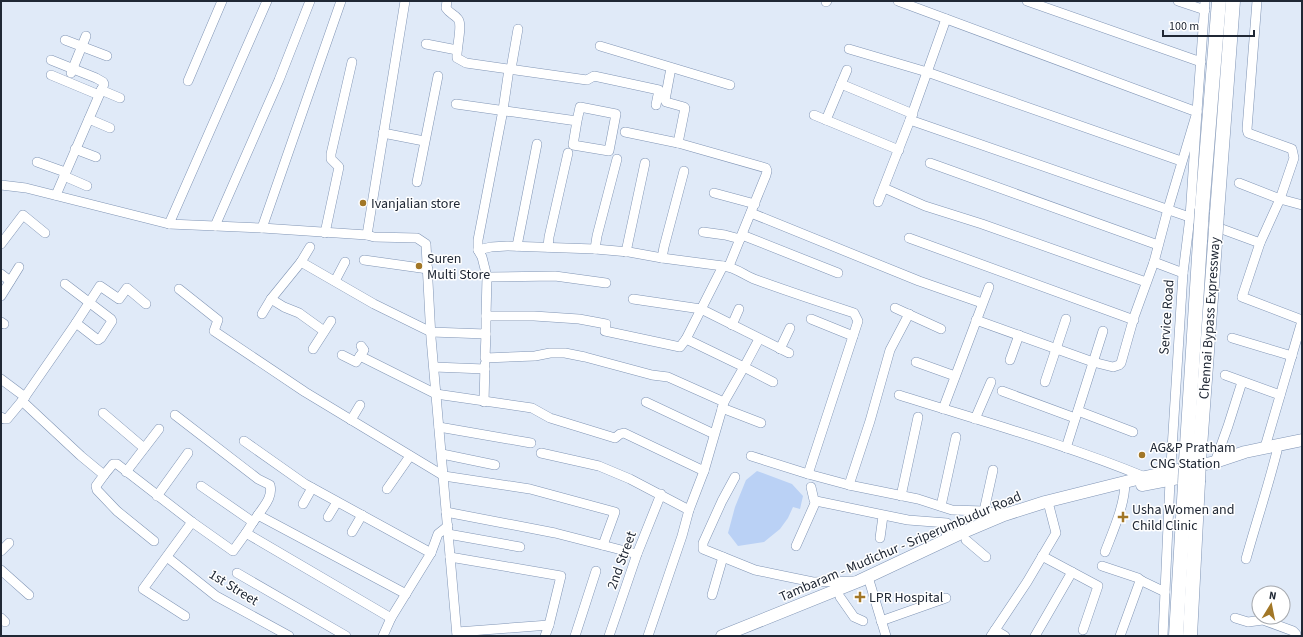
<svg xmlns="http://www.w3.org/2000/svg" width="1303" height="637" font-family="'Source Sans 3',sans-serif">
<rect width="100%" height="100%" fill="#e0eaf8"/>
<polygon fill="#bad1f5" points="757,471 792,484 803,496 800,509 793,507 788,518 780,529 764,542 738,546 728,533 735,507 746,480"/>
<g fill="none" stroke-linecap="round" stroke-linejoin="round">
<defs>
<g id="minor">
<polyline points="267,1 169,224 262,228 367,235"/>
<polyline points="405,1 367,235 374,237 417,238 426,244 431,338 457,636"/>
<path d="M 447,1 L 446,8 C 450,14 454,14 458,19 C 463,25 456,49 457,58 L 466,63 L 587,80 L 594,76 L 659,90 L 656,105"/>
<polyline points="898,1 1197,112 1168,209 1154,262 1183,273"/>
<polyline points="1027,1 1201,62"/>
<polyline points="1178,1 1205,10"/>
<polyline points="826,2 827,1"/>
<polyline points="946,19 910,120 1195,219"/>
<polyline points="65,40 107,56"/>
<polyline points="426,44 457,50"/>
<polyline points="600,46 730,85"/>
<polyline points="849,49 927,72 1181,161"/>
<polyline points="51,60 96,78 103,82 104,84 56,195"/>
<polyline points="671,68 665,100 666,102 684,107 685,108 678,143"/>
<polyline points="511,69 518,29"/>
<polyline points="71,73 86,36"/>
<polyline points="51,75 99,95"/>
<polyline points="188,81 222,1"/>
<polyline points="841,84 913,114"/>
<polyline points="101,90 120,98"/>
<polyline points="456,104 577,121 573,145 609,151 616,114 580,107 577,121"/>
<polyline points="814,115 899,150"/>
<polyline points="89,119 110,128"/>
<polyline points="826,120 847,70"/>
<polyline points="625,132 678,143 766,168 767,171 766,175 729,266"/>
<polyline points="383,133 424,141"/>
<polyline points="75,149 96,157"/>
<polyline points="37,162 65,172"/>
<polyline points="930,163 1158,245"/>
<polyline points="64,176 87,186"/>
<polyline points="417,182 438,76"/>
<polyline points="1239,183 1280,199 1294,158 1292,149 1248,133 1247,129 1257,1"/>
<polyline points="1,185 26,188 169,224"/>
<polyline points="884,188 925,206 982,224 1146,282"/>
<polyline points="714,193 755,204"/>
<polyline points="878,202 910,120"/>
<polyline points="751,213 919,281 982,303"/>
<polyline points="1211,225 1260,243 1280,199 1302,205"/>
<polyline points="215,226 279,80 310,1"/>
<polyline points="262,228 341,1"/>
<polyline points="703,232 725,235 740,239"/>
<polyline points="325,233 339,167 331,159 331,154 352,62"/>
<polyline points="742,235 838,273"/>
<polyline points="909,238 1134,320"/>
<polyline points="1260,243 1242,297 1302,320"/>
<polyline points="1,244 23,215 45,233"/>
<polyline points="517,246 537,144"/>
<path d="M 310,247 L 301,262 L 374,304 L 431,332 L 486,334 L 486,316 L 534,316 L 579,319 L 606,324 L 605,331 L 680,347 L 686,339 L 723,266 C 735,267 744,275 754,279 C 787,291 820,302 854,313 L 858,321 L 808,474 L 849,485 L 918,499 L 952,510 L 984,511 L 1004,515"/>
<polyline points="548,247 549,237 568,153"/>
<polyline points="595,249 597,236 617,159"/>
<polyline points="478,250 491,247 507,246 595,249 629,252 662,258 723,266"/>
<polyline points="626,252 645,163"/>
<polyline points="662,258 664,247 684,171"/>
<polyline points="364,260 428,269"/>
<polyline points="301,262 271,299 284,307 299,313 324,331"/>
<polyline points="1,274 10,281"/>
<polyline points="487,277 482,257 478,250 478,240 503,110 509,69"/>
<polyline points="335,281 345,262"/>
<polyline points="179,289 218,320 214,331 305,392 444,476 530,489 615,512 603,545"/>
<polyline points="1,296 19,267"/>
<polyline points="633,299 701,309 789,353"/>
<polyline points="895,308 941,329"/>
<polyline points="262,314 271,299"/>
<polyline points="486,316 487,277 555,276 606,283"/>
<polyline points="811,319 853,336"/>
<polyline points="976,320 1093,362 1113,367 1119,365 1121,363 1134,317 1154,262"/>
<polyline points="1,322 4,324"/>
<polyline points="76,323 100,286 119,299 127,288 146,304"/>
<polyline points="732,325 739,309"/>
<polyline points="486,334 485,358 535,356 550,353 565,353 585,357 652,375 668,377 724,402"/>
<polyline points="1232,338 1292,356"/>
<polyline points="759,339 744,367 773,382"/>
<polyline points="313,349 331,321"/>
<polyline points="780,349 790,328"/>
<polyline points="342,355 356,362 364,350 361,346"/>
<polyline points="360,356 436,394 532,408 550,418 615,438 620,434 624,433 704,471"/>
<polyline points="1010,360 1019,335"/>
<polyline points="916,362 955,376"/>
<polyline points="434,367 485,369"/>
<polyline points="1225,375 1280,395"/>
<polyline points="1,379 25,397"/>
<polyline points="1045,382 1066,319"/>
<polyline points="1002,391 1075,418"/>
<path d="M 899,395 C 981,421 1065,444 1145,477 L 1145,479"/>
<polyline points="22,401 81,456 104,475 113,464 117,464 192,522 233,551 246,533"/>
<polyline points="484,402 485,364"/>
<polyline points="646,402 714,434"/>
<polyline points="722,408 761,423"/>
<polyline points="943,409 989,287"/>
<polyline points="1078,411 1133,432"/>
<polyline points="103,413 144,448"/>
<path d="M 175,415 L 258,479 L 270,485 C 273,497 264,506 258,515"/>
<polyline points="1,417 4,419 7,419 22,401 76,323 98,340 101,338 112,321 111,319 65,284"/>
<polyline points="975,419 991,382"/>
<polyline points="351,420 360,405"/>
<polyline points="439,427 531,443"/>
<polyline points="244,441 305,484 431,553"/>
<polyline points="1265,447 1302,321"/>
<polyline points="1066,448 1103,331"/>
<polyline points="541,453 599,466 630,479 689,510"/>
<polyline points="442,454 495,465"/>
<polyline points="751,456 808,474"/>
<polyline points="1215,462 1228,426 1242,382"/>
<polyline points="126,472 159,429"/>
<polyline points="104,475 96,486 97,490 117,511 154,541"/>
<polyline points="735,477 722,501 703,543 703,549 755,570 779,575 813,582 854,581"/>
<polyline points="849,485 870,421 890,350 909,314"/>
<polyline points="201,486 253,522 246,533 391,618"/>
<polyline points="811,487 814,500 816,501 908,520 947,523 946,541"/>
<polyline points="387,489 410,456"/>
<polyline points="157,496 188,453"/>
<polyline points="901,496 918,417"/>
<polyline points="303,504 312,488"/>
<polyline points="941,506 956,437"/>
<polyline points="984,511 993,470"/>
<polyline points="446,512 555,533 637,554"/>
<polyline points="328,517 337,502"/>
<polyline points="253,522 258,515 406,594"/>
<polyline points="352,532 362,515"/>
<polyline points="448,534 520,547"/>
<polyline points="880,538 883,516"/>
<polyline points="966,540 986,557"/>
<polyline points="796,546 816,501"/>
<polyline points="1,551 9,543"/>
<path d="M 1105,552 C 1113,531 1125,505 1125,482"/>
<polyline points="1042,556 1098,586 1083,630"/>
<polyline points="167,557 216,596 289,636"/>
<polyline points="450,557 561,576 549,625 545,636"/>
<path d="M 1246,559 C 1256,523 1268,487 1277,451"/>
<polyline points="1102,566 1138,578 1142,581"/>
<polyline points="1,570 29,595"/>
<polyline points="237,573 346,636"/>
<polyline points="868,577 886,636"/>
<polyline points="712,595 723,557"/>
<polyline points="840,597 854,617 863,621"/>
<polyline points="185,616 143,589 192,522"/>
<polyline points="1,618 5,622"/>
<polyline points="1235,618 1248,622 1263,620 1293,631 1296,634 1296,636"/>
<polyline points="881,621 946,598"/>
<polyline points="995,630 1005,636"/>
<polyline points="457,632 549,625"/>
<polyline points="383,636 391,618 431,553 438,534 448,526"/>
<polyline points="575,636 596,571"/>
<polyline points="609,636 637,554 661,494"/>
<polyline points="648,636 682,536 689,510 704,471 724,402 744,367 686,339"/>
<polyline points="991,636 1027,582 1056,533 1048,502"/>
<polyline points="1035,636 1072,572"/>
<polyline points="1120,636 1140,581 1142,581 1165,592"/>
<polyline points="1163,636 1170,481 1183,273 1190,217 1197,112 1205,1"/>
</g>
<g id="major">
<polyline points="1142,485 1194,475"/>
<polyline points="722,636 859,581 959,534 1004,515 1045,502 1145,477 1215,462 1245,452 1302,440"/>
</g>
<g id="highway">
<polyline points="1202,209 1219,1"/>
<polyline points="1217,213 1233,1"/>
<polyline points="1186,461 1200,241"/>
<polyline points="1199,461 1215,243"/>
<polyline points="1176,636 1185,484"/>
<polyline points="1190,636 1198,482"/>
</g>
</defs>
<use href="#minor" stroke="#8095b5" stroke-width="10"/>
<use href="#major" stroke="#8095b5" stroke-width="13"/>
<use href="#highway" stroke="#8095b5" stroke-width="15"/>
<use href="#minor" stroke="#fff" stroke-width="9"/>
<use href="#major" stroke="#fff" stroke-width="12"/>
<use href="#highway" stroke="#fff" stroke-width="14"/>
<defs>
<g id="highway-bridge">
<polyline points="1200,241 1202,209"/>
<polyline points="1215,243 1217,213"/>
<polyline points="1198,482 1199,461"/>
<polyline points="1185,484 1186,461"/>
</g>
</defs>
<use href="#highway-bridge" stroke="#8095b5" stroke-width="15" stroke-linecap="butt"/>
<use href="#highway-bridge" stroke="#fff" stroke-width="14"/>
</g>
<g fill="#a27727" stroke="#fff" stroke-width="1.5">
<circle cx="363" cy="203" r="4"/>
<circle cx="419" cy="266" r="4"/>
<circle cx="1142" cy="455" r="4"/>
<path d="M1121 511h4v4h4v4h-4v4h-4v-4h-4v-4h4z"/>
<path d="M858 591h4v4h4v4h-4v4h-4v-4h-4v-4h4z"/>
</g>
<g text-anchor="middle" stroke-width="3" stroke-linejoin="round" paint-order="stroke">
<g font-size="14" fill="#202835" stroke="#fff" text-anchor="start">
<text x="371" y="208">Ivanjalian store</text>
<text x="427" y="263">Suren<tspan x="427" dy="16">Multi Store</tspan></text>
<text x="1150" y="452">AG&amp;P Pratham<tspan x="1150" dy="16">CNG Station</tspan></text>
<text x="1132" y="514">Usha Women and<tspan x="1132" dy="16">Child Clinic</tspan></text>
<text x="869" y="602">LPR Hospital</text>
</g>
<g font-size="14" fill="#202835" stroke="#fff">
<text transform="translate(1166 317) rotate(-86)" y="5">Service Road</text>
<text transform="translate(1209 318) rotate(-86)" y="5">Chennai Bypass Expressway</text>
<text transform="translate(900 546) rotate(-23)" y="5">Tambaram - Mudichur - Sriperumbudur Road</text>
<text transform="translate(621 560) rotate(-70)" y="5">2nd Street</text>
<text transform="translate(234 587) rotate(32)" y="5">1st Street</text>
</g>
</g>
<rect width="1303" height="637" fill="none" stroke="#202835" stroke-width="4"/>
<g transform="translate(1271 605) rotate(10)"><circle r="19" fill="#ffffff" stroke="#a6a9ae"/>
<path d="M0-3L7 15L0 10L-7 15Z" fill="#a27727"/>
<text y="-6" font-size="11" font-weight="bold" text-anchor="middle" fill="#202835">N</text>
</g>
<path d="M1163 30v6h91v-6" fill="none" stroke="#202835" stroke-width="2"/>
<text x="1169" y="30" font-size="12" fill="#202835" stroke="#ffffff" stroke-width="3" paint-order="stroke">100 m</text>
</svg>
